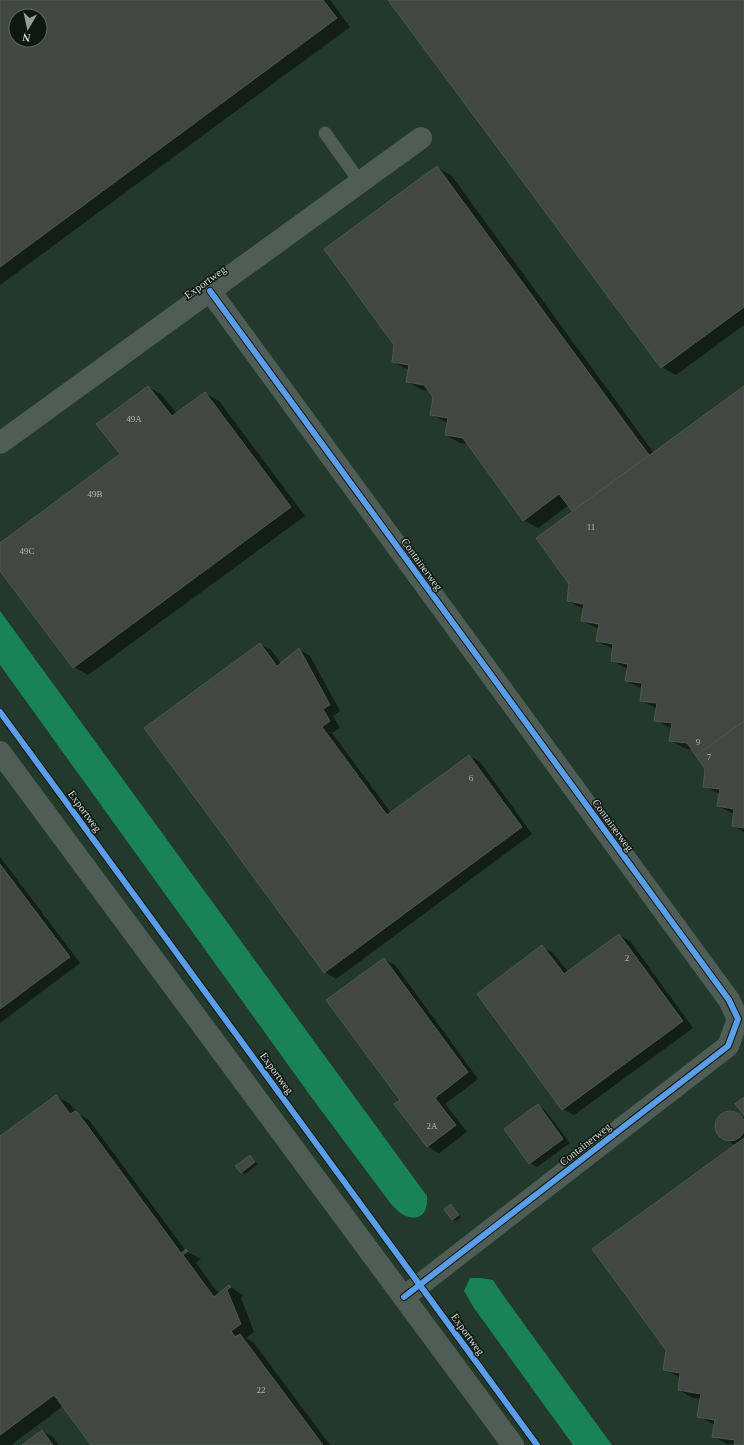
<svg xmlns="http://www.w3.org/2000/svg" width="744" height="1445" font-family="Georgia,serif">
<rect width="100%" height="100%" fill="#242d28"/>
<path fill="#22392c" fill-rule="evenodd" d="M 0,0 L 744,0 L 744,1445 L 0,1445 ZM 16,16 L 40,16 L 40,40 L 16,40 Z"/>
<g fill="#198357">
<path d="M 0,611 L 427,1196 C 428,1210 423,1222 406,1216 C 400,1214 395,1208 391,1204 L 312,1098 L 0,665 Z"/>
<polygon points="470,1278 480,1278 493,1280 503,1295 612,1445 573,1445 474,1308 464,1291"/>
</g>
<g fill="#0007" fill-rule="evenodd">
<path d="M 0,0 L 330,0 L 350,27 L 0,285 ZM 16,16 L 40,16 L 40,40 L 16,40 Z"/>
<polygon points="390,0 744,0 744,325 676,375 662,367"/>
<polygon points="437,167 451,175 654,453 744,387 744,832 733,826 734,814 718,806 720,794 704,786 706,769 692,750 684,748 670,740 672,729 656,720 657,709 641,700 643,689 626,681 628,669 612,661 613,649 597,641 599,629 582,621 584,609 568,601 573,512 569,505 538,528 524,520 468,444 460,443 446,435 448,423 432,415 434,397 430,391 422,390 408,382 409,370 393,362"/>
<polygon points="148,387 162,395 177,414 205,393 219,401 305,516 88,675 74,667 0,570 0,544 121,454"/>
<polygon points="260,644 271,650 281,664 300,650 310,656 340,711 333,716 340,728 332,733 391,813 469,756 480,762 532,834 336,979 325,972 145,728"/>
<polygon points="0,857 80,963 0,1023"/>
<path d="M 619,935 L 630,941 L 693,1028 L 574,1115 L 563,1109 L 543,947 L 553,953 L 568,972 ZM 548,954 L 550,954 L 567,977 L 566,979 Z"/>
<polygon points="384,959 395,965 478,1079 445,1104 467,1132 439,1153 428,1147 396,1105 402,1100"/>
<polygon points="56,1096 70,1104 76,1112 89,1120 186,1251 201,1259 196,1263 219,1294 229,1286 243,1295 241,1298 254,1332 246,1338 254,1343 330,1445 92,1445 63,1406 11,1445 0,1445 0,1137"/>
<polygon points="538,1105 545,1110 570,1143 537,1167 530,1163"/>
<polygon points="733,1112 744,1118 744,1445 727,1444 713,1436 715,1425 698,1416 701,1399 693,1398 679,1390 681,1378 664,1369 735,1145 720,1137 717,1133 716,1126 717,1121 723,1114"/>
<polygon points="250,1156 258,1164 245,1174 241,1172"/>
<polygon points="451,1205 454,1207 461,1217 456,1221 452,1219"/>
<polygon points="42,1431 53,1437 58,1445 23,1445"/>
</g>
<g fill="#414844" stroke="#4f5752" fill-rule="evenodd">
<path d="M 0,0 L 323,0 L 337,18 L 0,267 ZM 16,16 L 40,16 L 40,40 L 16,40 Z"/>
<polygon points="388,0 744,0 744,307 661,368"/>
<polygon points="437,166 649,455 572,511 559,494 523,521 463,438 445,435 448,418 430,415 433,397 424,385 406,382 409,365 392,362 394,345 324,249"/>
<polygon points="148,386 172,416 205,392 291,507 73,668 0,571 0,543 120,454 96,424"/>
<polygon points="744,386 744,721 696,756 687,743 669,741 672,723 654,721 657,703 640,701 642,683 625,681 628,664 611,661 613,644 596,641 599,624 581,621 584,604 567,601 569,584 536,538"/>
<polygon points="260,643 277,666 299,648 330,705 323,709 330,721 322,727 387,815 469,755 522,827 324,973 144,728"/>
<polygon points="744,721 744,828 732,826 734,809 717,806 720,789 703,787 705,769 696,756"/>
<polygon points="0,864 70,957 0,1009"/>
<polygon points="619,934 683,1021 562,1110 477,994 542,945 564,974"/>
<polygon points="384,958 468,1072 435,1098 456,1125 427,1147 394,1104 400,1100 326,1000"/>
<polygon points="56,1095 70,1114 75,1111 78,1113 181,1253 186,1249 188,1251 183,1255 214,1297 229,1285 231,1287 227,1290 241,1324 231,1331 235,1337 240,1334 323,1445 91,1445 54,1395 0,1435 0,1136"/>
<polygon points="744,1097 744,1115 735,1104"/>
<polygon points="538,1104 563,1139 529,1164 504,1129"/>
<circle cx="730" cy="1126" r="15"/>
<polygon points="744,1138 744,1445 734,1445 735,1440 712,1437 715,1420 697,1417 701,1394 678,1390 680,1373 663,1370 666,1350 592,1249"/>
<polygon points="250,1155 255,1162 241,1173 235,1166"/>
<polygon points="451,1204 459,1215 452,1220 444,1209"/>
<polygon points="42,1430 53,1445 22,1445"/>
</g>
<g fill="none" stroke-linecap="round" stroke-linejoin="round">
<polyline stroke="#505d56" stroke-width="13" points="325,133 360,182"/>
<g stroke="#505d56" stroke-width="22">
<polyline points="210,291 729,1000 738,1019 728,1046 404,1297"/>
<polyline points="0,443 421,138"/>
<polyline points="0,752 513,1445"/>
</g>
<defs>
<g id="cycleway">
<polyline points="210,291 729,1000 738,1019 728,1046 404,1297"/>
<polyline points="0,712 537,1445"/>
</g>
</defs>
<use href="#cycleway" stroke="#0f1712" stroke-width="8"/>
<use href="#cycleway" stroke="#5a9eea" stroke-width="6"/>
</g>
<g text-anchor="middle" stroke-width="3" stroke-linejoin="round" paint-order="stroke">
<g font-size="9" fill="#aeb8b2">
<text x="134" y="422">49A</text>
<text x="95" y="497">49B</text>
<text x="591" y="530">11</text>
<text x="27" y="554">49C</text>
<text x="698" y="745">9</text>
<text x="709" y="760">7</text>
<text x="471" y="781">6</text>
<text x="627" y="961">2</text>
<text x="432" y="1129">2A</text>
<text x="261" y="1393">22</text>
</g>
<g font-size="11" fill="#d2ddd6" stroke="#0f1712">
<text transform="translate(205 282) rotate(-36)" y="4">Exportweg</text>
<text transform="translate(422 564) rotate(54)" y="4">Containerweg</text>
<text transform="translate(85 811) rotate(54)" y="4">Exportweg</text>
<text transform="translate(613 825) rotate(54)" y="4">Containerweg</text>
<text transform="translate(277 1073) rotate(54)" y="4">Exportweg</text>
<text transform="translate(585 1144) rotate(-38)" y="4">Containerweg</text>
<text transform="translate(468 1334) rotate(54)" y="4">Exportweg</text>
</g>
</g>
<g transform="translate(28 28) rotate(189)"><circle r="19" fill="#0f1712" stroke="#5d6660"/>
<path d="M0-3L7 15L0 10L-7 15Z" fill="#959f99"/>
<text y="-6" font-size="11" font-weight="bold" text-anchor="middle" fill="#d2ddd6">N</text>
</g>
</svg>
